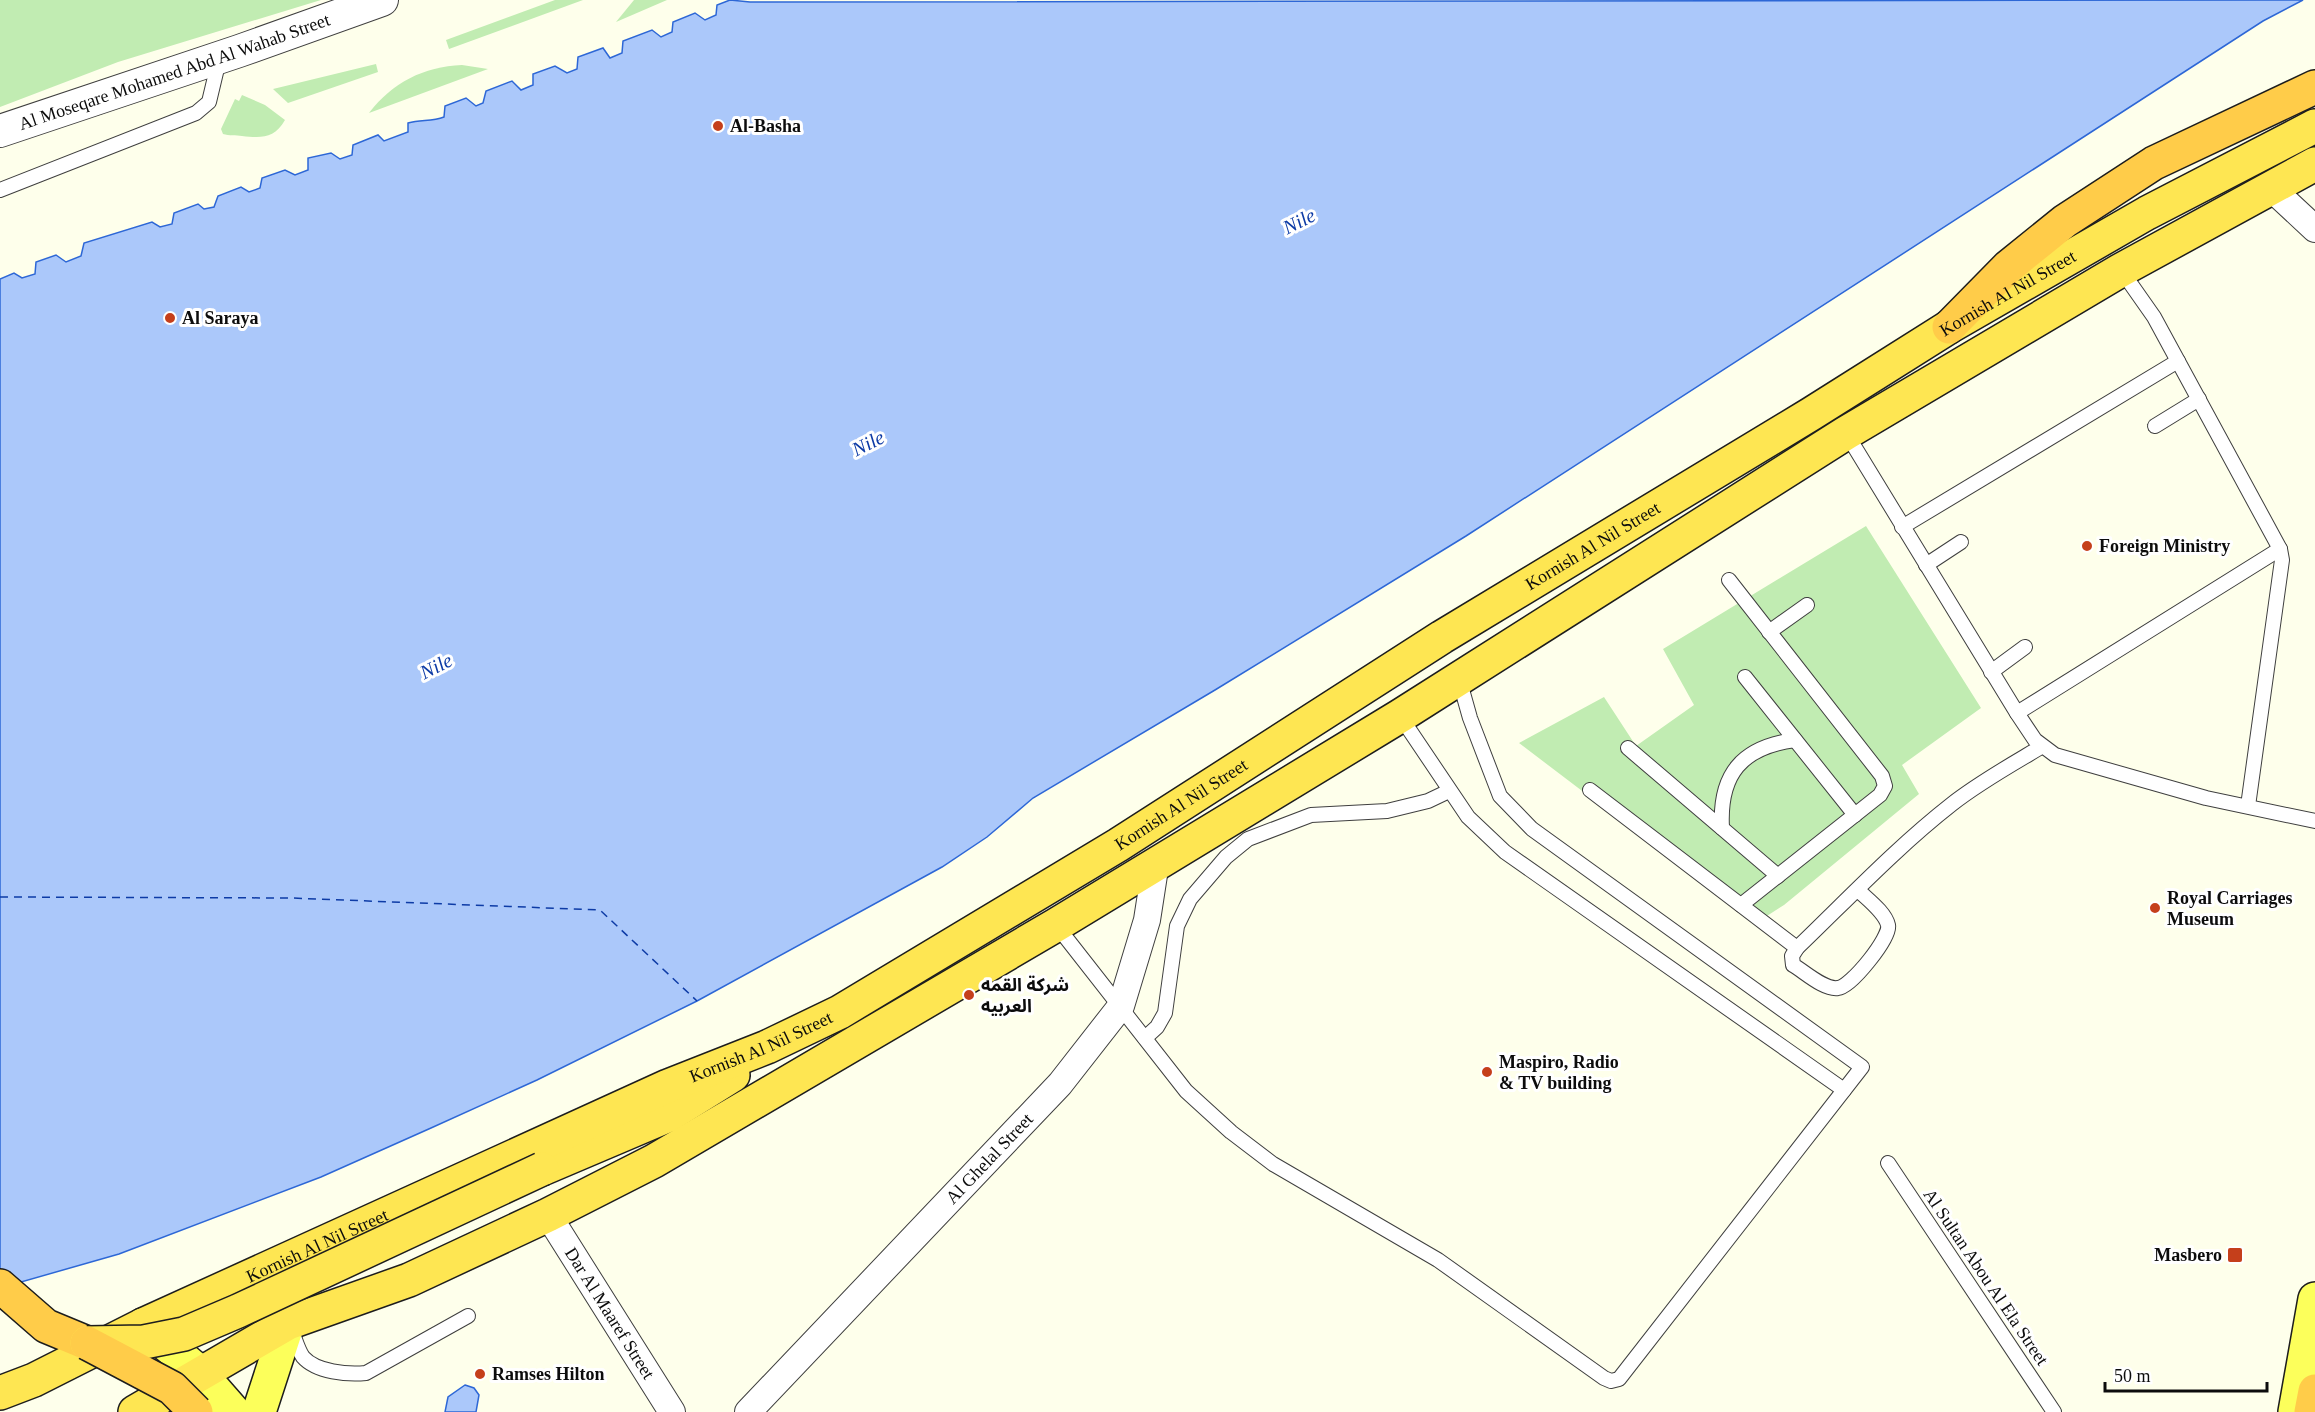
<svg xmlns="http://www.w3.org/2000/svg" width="2315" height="1412" font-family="'Times New Roman','Noto Sans Arabic',serif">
<rect width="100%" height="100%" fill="#feffeb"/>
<g fill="#c1ecb2">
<polygon points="0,0 321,0 118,62 0,107"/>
<polygon points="555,0 583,0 449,49 446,40"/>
<polygon points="634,0 667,0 616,22"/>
<polygon points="376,64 378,72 288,103 273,89"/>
<path d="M 462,65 L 488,69 L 369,113 C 393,82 423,67 462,65 Z"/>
<path d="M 242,95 L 265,105 L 285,120 C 274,139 261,138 242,136 C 236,135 229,136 223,134 L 221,129 L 235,99 L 239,101 Z"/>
<polygon points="1866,526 1981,708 1902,765 1919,794 1784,905 1756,923 1519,743 1604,697 1636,746 1694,705 1663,649"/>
</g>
<g fill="#abc8fa" stroke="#2d67d6" stroke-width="1.5">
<path d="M 730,0 L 750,2 L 2303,0 L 2263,21 L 1466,536 L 1215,690 L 1033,798 L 987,837 L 942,867 L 697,1001 L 537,1080 L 431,1128 L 321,1177 L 119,1254 L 0,1288 L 0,279 L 14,273 L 22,278 L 35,274 L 36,262 L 56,255 L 66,262 L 81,256 L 84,243 L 152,222 L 160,227 L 172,224 L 174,213 L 198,204 L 204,209 L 214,207 L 218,196 L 241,187 L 249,192 L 260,188 L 262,178 L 285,170 L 295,175 L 308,170 L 308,158 L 331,153 L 340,159 L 352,155 L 353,145 L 378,135 L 384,141 L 408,132 L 408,123 C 421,119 431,122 444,117 L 445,106 L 466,98 L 476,106 L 483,103 L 486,91 L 512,81 L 521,90 L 533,85 L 533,74 L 555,66 L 567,73 L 577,69 L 578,57 L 603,48 L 610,58 L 622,53 L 623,41 L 652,30 L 661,37 L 672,32 L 673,22 L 695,13 L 705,20 L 716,15 L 717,5 Z"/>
<polygon points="465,1385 474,1388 479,1395 476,1412 445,1412 448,1397"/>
</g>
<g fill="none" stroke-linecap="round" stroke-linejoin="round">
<polyline stroke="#0d3ba6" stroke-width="1.5" stroke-dasharray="8 6" stroke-linecap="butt" points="0,897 291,898 600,910 697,1001"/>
<defs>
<g id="service">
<polyline points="0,190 196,113 209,102 219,60"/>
<polyline points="2121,270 2154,317 2280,549 2282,560 2248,806"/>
<polyline points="2155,426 2199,399"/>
<polyline points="1846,433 2017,713 2035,740 2055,755 2206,798 2315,821"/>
<polyline points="1902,527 2178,361"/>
<polyline points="1926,565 1961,542"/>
<polyline points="1729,580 1882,776 1885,786 1880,795 1741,905"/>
<polyline points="1769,632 1807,605"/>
<polyline points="1991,672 2025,647"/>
<polyline points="1745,677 1855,815"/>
<polyline points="2017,713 2280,549"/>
<polyline points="1400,716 1468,817 1505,852 1844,1090"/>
<polyline points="1628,748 1778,876"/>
<polyline points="1590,790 1797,948"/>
<path d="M 1722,828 C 1719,774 1742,747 1795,740"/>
<path d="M 1858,890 C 1867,899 1885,912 1888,925 C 1891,937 1851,987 1838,988 C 1824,990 1805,972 1793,965 L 1792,956 L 1797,948 C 1848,899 1897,847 1952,804 C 1980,782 2011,765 2041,747"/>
<polyline points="1056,925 1186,1091 1231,1132 1273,1164 1438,1260 1604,1378 1611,1381 1619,1379 1862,1067 1532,829 1500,796 1470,718 1459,679"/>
<polyline points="1145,1038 1157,1027 1165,1013 1177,926 1190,899 1226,857 1248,839 1311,815 1387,811 1428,801 1449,791"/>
<polyline points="1888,1163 2054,1412"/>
<path d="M 292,1331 C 295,1339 298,1350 303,1357 C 316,1372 348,1375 366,1373 L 468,1316"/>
</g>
<g id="minor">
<polyline points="2271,188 2315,229"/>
<path id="s1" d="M 548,1215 L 672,1412"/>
<path id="s2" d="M 748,1412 L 1060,1084 L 1121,1006 L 1147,920 L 1156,862"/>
</g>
<g id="tertiary">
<path id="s3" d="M 0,131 L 239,51 L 382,0"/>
</g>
<g id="primary">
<polyline points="143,1325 199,1372 234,1412"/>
<polyline points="259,1412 288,1323"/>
<polyline points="2295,1412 2315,1299"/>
</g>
<g id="trunk">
<polyline points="542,1169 669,1115 733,1075"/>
<path id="s4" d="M 0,1393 L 34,1380 L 143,1325 L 668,1086 L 767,1047 L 840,1012 L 1118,845 L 1442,637 L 1811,414 L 1949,327 L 2147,213 L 2315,126"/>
<polyline points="135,1412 288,1323 409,1280 548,1215 654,1161 1056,925 1400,716 1846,433 2121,270 2315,164"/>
</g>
<g id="motorway">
<polyline points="1949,327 2008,267 2065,221 2154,163 2315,87"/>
<polyline points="0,1286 46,1326 87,1343"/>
<polyline points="2311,1412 2315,1391"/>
</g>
</defs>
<use href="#service" stroke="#3f3f3f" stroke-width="16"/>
<use href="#minor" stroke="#3f3f3f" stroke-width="28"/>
<use href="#tertiary" stroke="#3f3f3f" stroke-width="34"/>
<use href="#primary" stroke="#1d1d1d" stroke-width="36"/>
<use href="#trunk" stroke="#1d1d1d" stroke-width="36"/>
<use href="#motorway" stroke="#1d1d1d" stroke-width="36"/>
<use href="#service" stroke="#fff" stroke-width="14"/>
<use href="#minor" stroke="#fff" stroke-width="26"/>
<use href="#tertiary" stroke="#fff" stroke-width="32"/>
<use href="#primary" stroke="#fcff5b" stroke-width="33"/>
<use href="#trunk" stroke="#fee652" stroke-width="33"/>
<use href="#motorway" stroke="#ffcc49" stroke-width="33"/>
<defs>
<polyline id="trunk-bridge" points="87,1343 144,1342 184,1334 238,1311 542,1169"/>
<polyline id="motorway-bridge" points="87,1343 172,1388 196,1412"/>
</defs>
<use href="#trunk-bridge" stroke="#1d1d1d" stroke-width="36" stroke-linecap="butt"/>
<use href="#motorway-bridge" stroke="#1d1d1d" stroke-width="36" stroke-linecap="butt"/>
<use href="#trunk-bridge" stroke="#fee652" stroke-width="33"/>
<use href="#motorway-bridge" stroke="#ffcc49" stroke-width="33"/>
</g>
<g fill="#c53f1b" stroke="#fff" stroke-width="2">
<circle cx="718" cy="126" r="6"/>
<circle cx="170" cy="318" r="6"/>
<circle cx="2087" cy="546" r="6"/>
<circle cx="2155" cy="908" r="6"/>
<circle cx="969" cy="995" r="6"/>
<circle cx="1487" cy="1072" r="6"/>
<rect x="2227" y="1247" width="16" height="16" rx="3"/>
<circle cx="480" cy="1374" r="6"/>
</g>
<g text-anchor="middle" stroke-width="6" stroke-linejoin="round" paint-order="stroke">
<g font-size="18" fill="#0c0c0c" stroke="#fff">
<text dy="6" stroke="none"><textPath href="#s3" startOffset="184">Al Moseqare Mohamed Abd Al Wahab Street</textPath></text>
<text dy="6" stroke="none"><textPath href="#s4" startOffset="2294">Kornish Al Nil Street</textPath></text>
<text dy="6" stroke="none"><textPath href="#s4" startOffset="1808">Kornish Al Nil Street</textPath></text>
<text dy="6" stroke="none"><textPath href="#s4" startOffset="1322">Kornish Al Nil Street</textPath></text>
<text dy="6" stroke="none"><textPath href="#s4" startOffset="836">Kornish Al Nil Street</textPath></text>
<text dy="6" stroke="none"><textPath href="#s2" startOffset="350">Al Ghelal Street</textPath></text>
<text dy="6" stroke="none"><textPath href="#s4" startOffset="350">Kornish Al Nil Street</textPath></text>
<text transform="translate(1986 1277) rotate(56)" y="6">Al Sultan Abou Al Ela Street</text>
<text dy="6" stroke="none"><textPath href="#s1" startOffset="116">Dar Al Maaref Street</textPath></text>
</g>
<g font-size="18" font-weight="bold" fill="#0c0c0c" stroke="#fff" text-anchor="start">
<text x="730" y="132">Al-Basha</text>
<text x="182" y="324">Al Saraya</text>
<text x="2099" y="552">Foreign Ministry</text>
<text x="2167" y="904">Royal Carriages<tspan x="2167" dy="21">Museum</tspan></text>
<text x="981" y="991">شركة القمه<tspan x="981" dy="21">العربيه</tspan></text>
<text x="1499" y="1068">Maspiro, Radio<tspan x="1499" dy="21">&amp; TV building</tspan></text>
<text x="2222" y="1261" text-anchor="end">Masbero</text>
<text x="492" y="1380">Ramses Hilton</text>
</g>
<g font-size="20" font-style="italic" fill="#0d3ba6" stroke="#fff">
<text transform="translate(1299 221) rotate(-27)" y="7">Nile</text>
<text transform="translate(868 443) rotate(-27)" y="7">Nile</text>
<text transform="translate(436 666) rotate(-27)" y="7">Nile</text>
</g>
</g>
<path d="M2105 1382v9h162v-9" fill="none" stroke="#0c0c0c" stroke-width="3"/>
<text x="2114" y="1382" font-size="18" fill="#0c0c0c" stroke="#ffffff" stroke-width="4.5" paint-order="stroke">50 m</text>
</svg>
